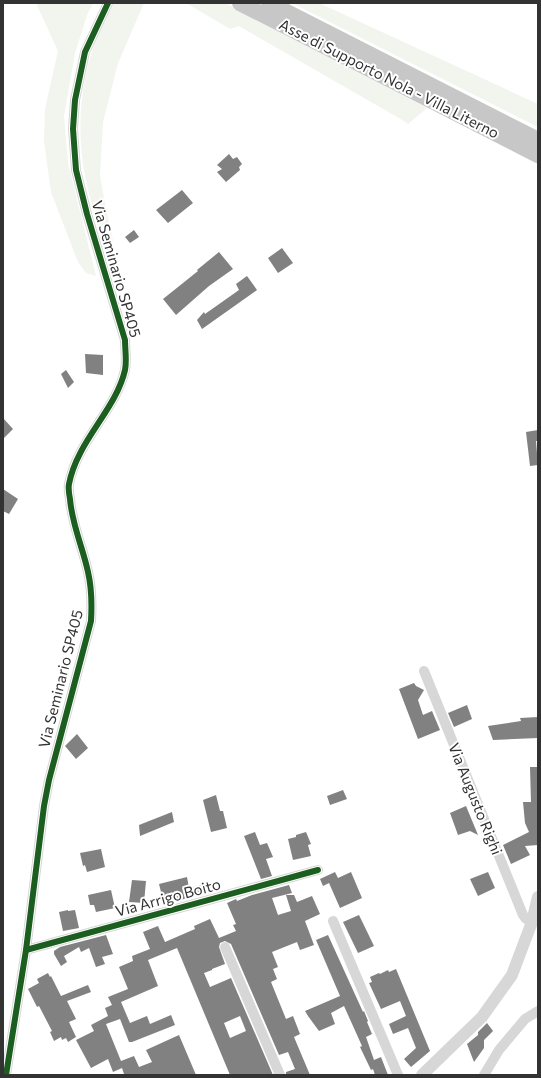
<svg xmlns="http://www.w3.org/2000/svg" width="541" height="1078" font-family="Commissioner,sans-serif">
<rect width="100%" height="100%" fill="#fff"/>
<g fill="#f1f5ed">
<polygon points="36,3 93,3 87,15 75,53 64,116 68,163 96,276 86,273 78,262 51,192 44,141 45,109 58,51"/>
<path d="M 113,3 L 144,3 L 118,63 L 103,122 L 100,176 L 106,209 L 112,235 L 114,254 L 112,259 L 109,261 C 101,234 92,208 86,181 C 77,139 79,95 91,54 C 96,36 105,19 113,3 Z"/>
<polygon points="186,3 225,3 427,108 408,124 404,121 239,26 230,29"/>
<polygon points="292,3 319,3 538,104 538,127"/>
</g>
<g fill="#818181" fill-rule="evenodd">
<polygon points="229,154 233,159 237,157 242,164 239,167 240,170 226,182 217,172 222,169 217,165"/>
<polygon points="182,190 193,203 168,223 156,210"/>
<polygon points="134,230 139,237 130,243 125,237"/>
<polygon points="282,248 293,263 278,273 268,258"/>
<polygon points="219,252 233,269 209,286 176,315 163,299 198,271 197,270"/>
<polygon points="247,276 257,290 202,329 197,320 204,312 205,314 239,290 236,284"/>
<polygon points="85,354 103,355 103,375 86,373"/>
<polygon points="66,370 74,382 68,388 61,374"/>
<polygon points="3,418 13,429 3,439"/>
<polygon points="538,430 538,441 536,441 538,465 530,466 526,432"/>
<polygon points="3,489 18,499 9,514 3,511"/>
<polygon points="414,683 416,686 424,690 418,700 423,715 432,711 440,730 418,739 399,689"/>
<polygon points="467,705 472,719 454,727 448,713"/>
<polygon points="538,717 538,738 493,740 488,726 521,721 520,718"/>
<polygon points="77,734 88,748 76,759 65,746"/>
<polygon points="530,767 538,767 538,845 525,846 530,855 511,864 503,845 529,832 525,823 523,802 531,802"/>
<polygon points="343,790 347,799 330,805 327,796"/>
<polygon points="216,795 220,811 223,811 227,828 211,832 203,800"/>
<polygon points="466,806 478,835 470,831 458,835 450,813"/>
<polygon points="172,812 174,822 140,836 139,825"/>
<polygon points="255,832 260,845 267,843 273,857 266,859 272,876 261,879 244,836"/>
<polygon points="306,832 311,844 308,845 311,856 293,860 288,839 296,837 296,835"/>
<polygon points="101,849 105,867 87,872 85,865 83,866 80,853"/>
<polygon points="335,872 338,878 351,872 362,898 340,908 329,883 323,886 320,879"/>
<polygon points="488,872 495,888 478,896 470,879"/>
<polygon points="187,877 189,888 203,885 205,892 187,896 188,898 164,904 159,884"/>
<polygon points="132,880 146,881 144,903 129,902"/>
<path d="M 289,885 L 292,893 L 272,898 L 278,915 L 291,911 L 286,895 L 294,895 L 297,902 L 312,896 L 320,914 L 305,921 L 314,945 L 300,950 L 297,942 L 272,952 L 278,967 L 273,969 L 277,979 L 271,982 L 286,1019 L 293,1016 L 300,1034 L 294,1037 L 310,1075 L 286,1075 L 286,1072 L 295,1069 L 288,1052 L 279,1055 L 231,944 L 225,941 L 220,943 L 219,947 L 225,964 L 212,969 L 212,970 L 204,973 L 210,987 L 231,978 L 273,1075 L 230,1075 L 177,948 L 148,960 L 158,986 L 121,1002 L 130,1023 L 147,1016 L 150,1024 L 171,1015 L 175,1025 L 132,1042 L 129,1042 L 120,1019 L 106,1024 L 121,1061 L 134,1056 L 139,1067 L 152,1062 L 146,1050 L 179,1035 L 196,1075 L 121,1075 L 124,1074 L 122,1068 L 113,1072 L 108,1059 L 91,1068 L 76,1040 L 94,1031 L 91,1025 L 108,1016 L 105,1008 L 112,1005 L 108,997 L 128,989 L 119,967 L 133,961 L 132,956 L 150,949 L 143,932 L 158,926 L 165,942 L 195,929 L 194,926 L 210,919 L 219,938 L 236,931 L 233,925 L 236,924 L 227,903 L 236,899 L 237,901 L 252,895 ZM 240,1016 L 246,1031 L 230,1038 L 224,1023 Z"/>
<polygon points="111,890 115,908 96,912 94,905 90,905 88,895"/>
<polygon points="68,910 68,911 75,910 79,928 63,931 59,912"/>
<polygon points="359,915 374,946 358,953 343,922"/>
<polygon points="106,935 113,954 102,957 105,964 96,967 89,948 81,952 79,947 64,956 67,962 61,966 54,954 54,951 60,947"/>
<polygon points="328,935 363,1012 364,1011 368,1021 367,1022 372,1034 366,1037 374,1060 381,1057 388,1075 375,1075 373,1069 371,1070 360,1047 362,1046 344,1006 331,1013 335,1024 319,1031 308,1016 305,1011 340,996 316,940"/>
<polygon points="396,969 430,1051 411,1067 404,1059 416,1048 408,1028 393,1034 389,1024 406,1016 400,1001 381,1009 369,983 372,982 370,977 379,973 380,974 388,970 389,972"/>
<polygon points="48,973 50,977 51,976 61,996 88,985 91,992 67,1001 76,1019 69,1022 76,1037 68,1042 66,1038 62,1040 61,1037 54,1041 50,1032 52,1031 39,1006 37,1007 28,989 39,983 37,979"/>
<polygon points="487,1023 493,1031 484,1040 484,1048 474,1062 467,1044 478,1035 478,1032"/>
</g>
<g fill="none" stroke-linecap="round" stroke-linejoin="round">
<g stroke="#d7d7d7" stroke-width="10">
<polyline points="424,671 523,915 526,919 532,919"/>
<polyline points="333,921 398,1075"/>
<polyline points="225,947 280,1075"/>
<polyline points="26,950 318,870"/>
<path d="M 6,1075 L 26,950 L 44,806 L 49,780 L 91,621 C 92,604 92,589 88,572 C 83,548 72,525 70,499 C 69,494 68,489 69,484 C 77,441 116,410 125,370 C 127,361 125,350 125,340 L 87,214 L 76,170 L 73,129 L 75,100 L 85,52 L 108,3"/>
<polyline points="484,1075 499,1050 525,1019 538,1011"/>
</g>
<polyline stroke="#d7d7d7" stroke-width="12" points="422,1075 482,1017 512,975 532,922 538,897"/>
<g stroke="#c7c7c7" stroke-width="16">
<polyline points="240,3 538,155"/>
<polyline points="269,3 538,140"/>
</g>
<defs>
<g id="cycleway">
<polyline points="26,950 318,870"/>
<path d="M 6,1075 L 26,950 L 44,806 L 49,780 L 91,621 C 92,604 92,589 88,572 C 83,548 72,525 70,499 C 69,494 68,489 69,484 C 77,441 116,410 125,370 C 127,361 125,350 125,340 L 87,214 L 76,170 L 73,129 L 75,100 L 85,52 L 108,3"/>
</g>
</defs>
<use href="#cycleway" stroke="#fff" stroke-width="8"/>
<use href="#cycleway" stroke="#1b5e20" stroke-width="6"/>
</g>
<g text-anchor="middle" stroke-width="4" stroke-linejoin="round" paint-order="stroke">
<g font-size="15" fill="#333" stroke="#fff">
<text transform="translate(389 79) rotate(27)" y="5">Asse di Supporto Nola - Villa Literno</text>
<text transform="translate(116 269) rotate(74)" y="5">Via Seminario SP405</text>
<text transform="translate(61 679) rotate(-76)" y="5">Via Seminario SP405</text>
<text transform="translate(475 799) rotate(68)" y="5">Via Augusto Righi</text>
<text transform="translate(168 898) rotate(-15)" y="5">Via Arrigo Boito</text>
</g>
</g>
<rect width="541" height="1078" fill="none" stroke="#333333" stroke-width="8"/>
</svg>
